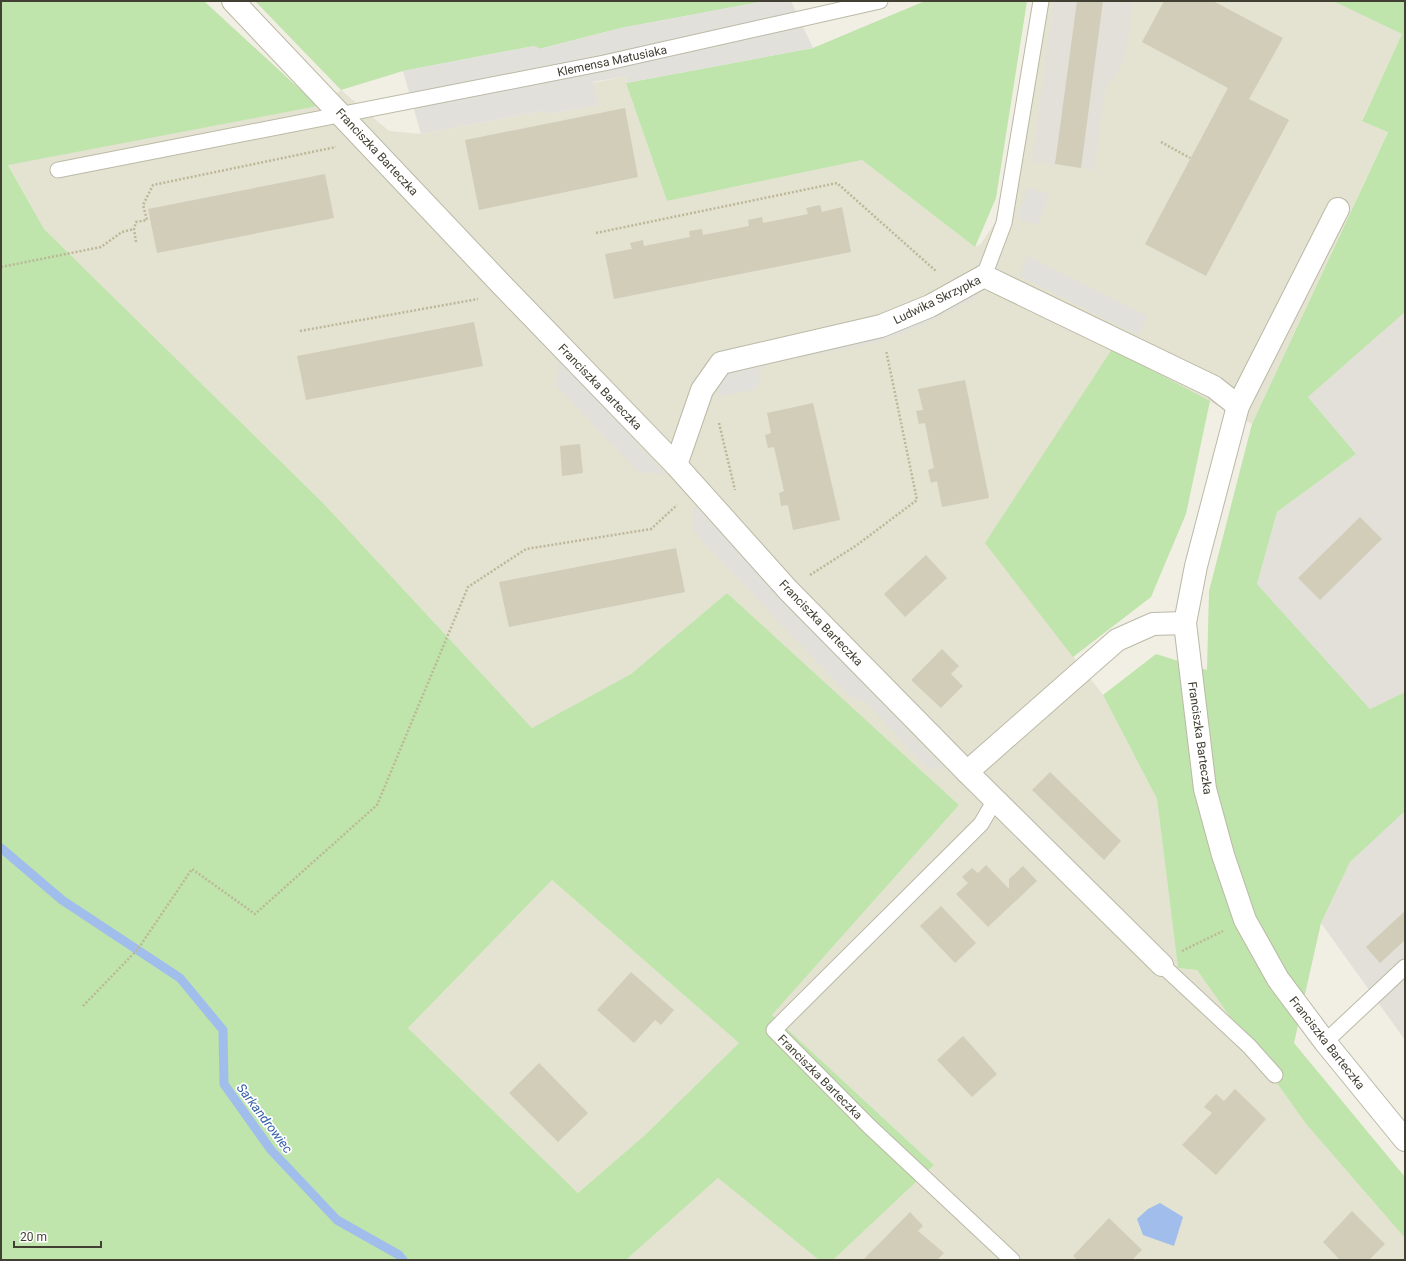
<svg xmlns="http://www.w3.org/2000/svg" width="1406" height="1261" font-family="Roboto,sans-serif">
<rect width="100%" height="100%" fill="#f1efe3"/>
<g fill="#e4e2d1">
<polygon points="1046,1 1333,1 1402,34 1362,120 1388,131 1252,424 1112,349 986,543 1103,695 1157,799 1178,968 1197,970 1306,1124 1405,1238 1405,1260 833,1260 934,1165 772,1015 959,805 727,593 631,674 532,728 324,504 44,229 8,164 318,106 341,90 389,131 421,134 548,110 548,114 598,105 593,83 627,76 626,83 667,201 862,160 975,247 981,244 1014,194"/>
<polygon points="552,880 739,1043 645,1135 578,1193 408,1028"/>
<polygon points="718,1178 819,1260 627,1259"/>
</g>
<g fill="#e2e0d8">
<polygon points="1054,1 1133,1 1125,60 1105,90 1094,170 1032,161"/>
<polygon points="1405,312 1405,692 1370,709 1257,584 1277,512 1356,454 1308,397"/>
<polygon points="1405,811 1405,1040 1321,923 1350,862"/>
</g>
<g fill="#bfe4ac" fill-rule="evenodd">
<path d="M 1,1 L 204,1 L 318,106 L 8,165 L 44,229 L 324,504 L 532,728 L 631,674 L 727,593 L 959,805 L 772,1015 L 934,1165 L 833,1260 L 819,1260 L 718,1178 L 627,1259 L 628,1260 L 1,1260 ZM 552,880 L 739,1043 L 645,1135 L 578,1193 L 408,1028 Z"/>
<polygon points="255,1 766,1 621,28 539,49 534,46 403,71 341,90"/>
<polygon points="925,1 1027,1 996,198 975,247 862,160 667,201 626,83 813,48"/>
<polygon points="1333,1 1405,1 1405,312 1308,397 1356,454 1277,512 1257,584 1370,709 1405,692 1405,811 1350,862 1321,923 1294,1043 1405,1177 1405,1238 1306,1124 1197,970 1178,968 1157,799 1103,695 1156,654 1207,670 1209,591 1252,424 1388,132 1362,121 1402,34"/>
<polygon points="1112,349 1210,401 1186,514 1151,597 1073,657 985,543"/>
</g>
<g fill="#e1e0db">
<polygon points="766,1 791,1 813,48 626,83 627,76 593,82 599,105 548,114 548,110 421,134 403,71 534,46 540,49 621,28"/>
<polygon points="1028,187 1048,194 1038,225 1021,220 1018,215"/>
<polygon points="1028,256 1148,316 1139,335 1019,276"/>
<polygon points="976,288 978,297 914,329 875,343 768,364 760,371 758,389 717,397 719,375"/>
<polygon points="559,360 666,474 638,472 556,385"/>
<polygon points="694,505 944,768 928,769 865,702 852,699 693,531"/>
</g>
<polygon fill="#a0bdec" points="1160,1203 1183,1217 1174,1246 1143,1235 1137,1219 1148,1209"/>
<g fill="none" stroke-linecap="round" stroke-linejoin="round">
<polyline stroke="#a0bdec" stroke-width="9" points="1,848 62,900 180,978 223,1030 224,1084 271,1150 337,1220 399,1255 403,1260"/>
</g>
<g fill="#d2cdb9">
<polygon points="1077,1 1103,1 1081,168 1055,164"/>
<polygon points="1164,1 1213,1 1283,38 1249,99 1289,120 1206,276 1145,244 1228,88 1142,42"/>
<polygon points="625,108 638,177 479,210 465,140"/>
<polygon points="325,174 334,218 157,253 148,209"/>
<polygon points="820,205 822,212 842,207 851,252 614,299 605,254 632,249 630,243 643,240 644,246 690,237 689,231 702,229 703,235 749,226 748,220 762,217 763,223 808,214 806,208"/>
<polygon points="474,322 483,366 306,400 297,356"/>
<polygon points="965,380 989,498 942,507 937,481 931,483 928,470 934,468 925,423 919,424 916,411 923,410 918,389"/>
<polygon points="813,403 840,520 793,530 788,505 781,506 779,493 784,491 774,447 768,448 765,435 771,433 767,413"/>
<polygon points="580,444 583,473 562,476 560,446"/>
<polygon points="1360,517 1382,539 1320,600 1298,578"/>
<polygon points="676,548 685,592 509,627 499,582"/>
<polygon points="926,555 947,578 905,617 884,594"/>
<polygon points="942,649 959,666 951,674 963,686 941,708 911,680"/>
<polygon points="1050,772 1121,841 1104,860 1032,790"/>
<polygon points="986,865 1009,889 1009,879 1023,866 1037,881 988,927 956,894 968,883 962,877 972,868 978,873"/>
<polygon points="941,906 976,943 955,963 920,926"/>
<polygon points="1405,911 1405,940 1380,963 1366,947"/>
<polygon points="631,972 674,1010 661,1025 655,1020 634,1043 597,1010"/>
<polygon points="963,1036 997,1074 972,1097 937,1060"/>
<polygon points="539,1063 588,1113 558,1142 509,1093"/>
<polygon points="1235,1089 1266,1119 1216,1175 1182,1145 1212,1113 1204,1107 1216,1094 1224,1101"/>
<polygon points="1352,1211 1385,1244 1369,1260 1340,1260 1323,1242"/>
<polygon points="910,1212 923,1226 918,1231 944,1253 937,1260 863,1260"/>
<polygon points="1109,1218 1142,1250 1132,1260 1077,1260 1073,1256"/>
</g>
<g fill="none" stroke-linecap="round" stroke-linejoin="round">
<defs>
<g id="lane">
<polyline points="58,170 604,63 880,1"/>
<polyline points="984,276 1004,223 1041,1"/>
<polyline points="995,800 981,824 774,1030 869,1126 1012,1260"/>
<polyline points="1162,965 1249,1046 1275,1075"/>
<polyline points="1325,1042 1405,967"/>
</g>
<g id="street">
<polyline points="233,1 501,284 676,465 788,590 967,772 1162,965"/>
<polyline points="1338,209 1238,406 1196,566 1185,623 1205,789 1223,855 1245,920 1278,979 1325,1042 1405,1140"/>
<polyline points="676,465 702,390 721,363 881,326 930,306 984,276 1214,387 1238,406"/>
<polyline points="967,772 1117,640 1153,624 1185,623"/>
</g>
</defs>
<use href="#lane" stroke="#bbb9a6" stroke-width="17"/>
<use href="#street" stroke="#bbb9a6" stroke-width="24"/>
<g stroke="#bdb798" stroke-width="2.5" stroke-dasharray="2 2" stroke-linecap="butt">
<polyline points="1161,142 1190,158"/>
<polyline points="596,233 837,183 937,272"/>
<polyline points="136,242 134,229 136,222 147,220 143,205 153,185 336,147"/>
<polyline points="1,267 101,247 122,232 134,229"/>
<polyline points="300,331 478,299"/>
<polyline points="719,423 735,490"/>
<polyline points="810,575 857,545 917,500 886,350"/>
<polyline points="1182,951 1223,931"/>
<polyline points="83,1006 138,949 192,869 255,914 377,805 468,587 526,549 651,529 677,505"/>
</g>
<use href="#lane" stroke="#fff" stroke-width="15"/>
<use href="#street" stroke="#fff" stroke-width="22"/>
</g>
<g text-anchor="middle" stroke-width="3.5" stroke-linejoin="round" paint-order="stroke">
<g font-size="12" fill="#423f33" stroke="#fff">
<text transform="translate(612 61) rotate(-12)" y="4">Klemensa Matusiaka</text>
<text transform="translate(377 152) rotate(47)" y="4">Franciszka Barteczka</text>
<text transform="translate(937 300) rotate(-26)" y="4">Ludwika Skrzypka</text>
<text transform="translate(600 387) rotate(46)" y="4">Franciszka Barteczka</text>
<text transform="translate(821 623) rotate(46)" y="4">Franciszka Barteczka</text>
<text transform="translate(1200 738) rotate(82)" y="4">Franciszka Barteczka</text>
<text transform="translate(1327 1043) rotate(52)" y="4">Franciszka Barteczka</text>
<text transform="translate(820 1077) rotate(45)" y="4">Franciszka Barteczka</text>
</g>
<g font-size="13" font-style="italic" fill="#325da9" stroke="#fff">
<text transform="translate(265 1118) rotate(53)" y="5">Sarkandrowiec</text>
</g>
</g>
<rect width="1406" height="1261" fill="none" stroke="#423f33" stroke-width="4"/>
<path d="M14 1241v6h87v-6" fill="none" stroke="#423f33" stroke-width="2"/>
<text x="20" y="1241" font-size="12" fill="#423f33" stroke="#ffffff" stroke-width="3" paint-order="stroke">20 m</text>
</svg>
